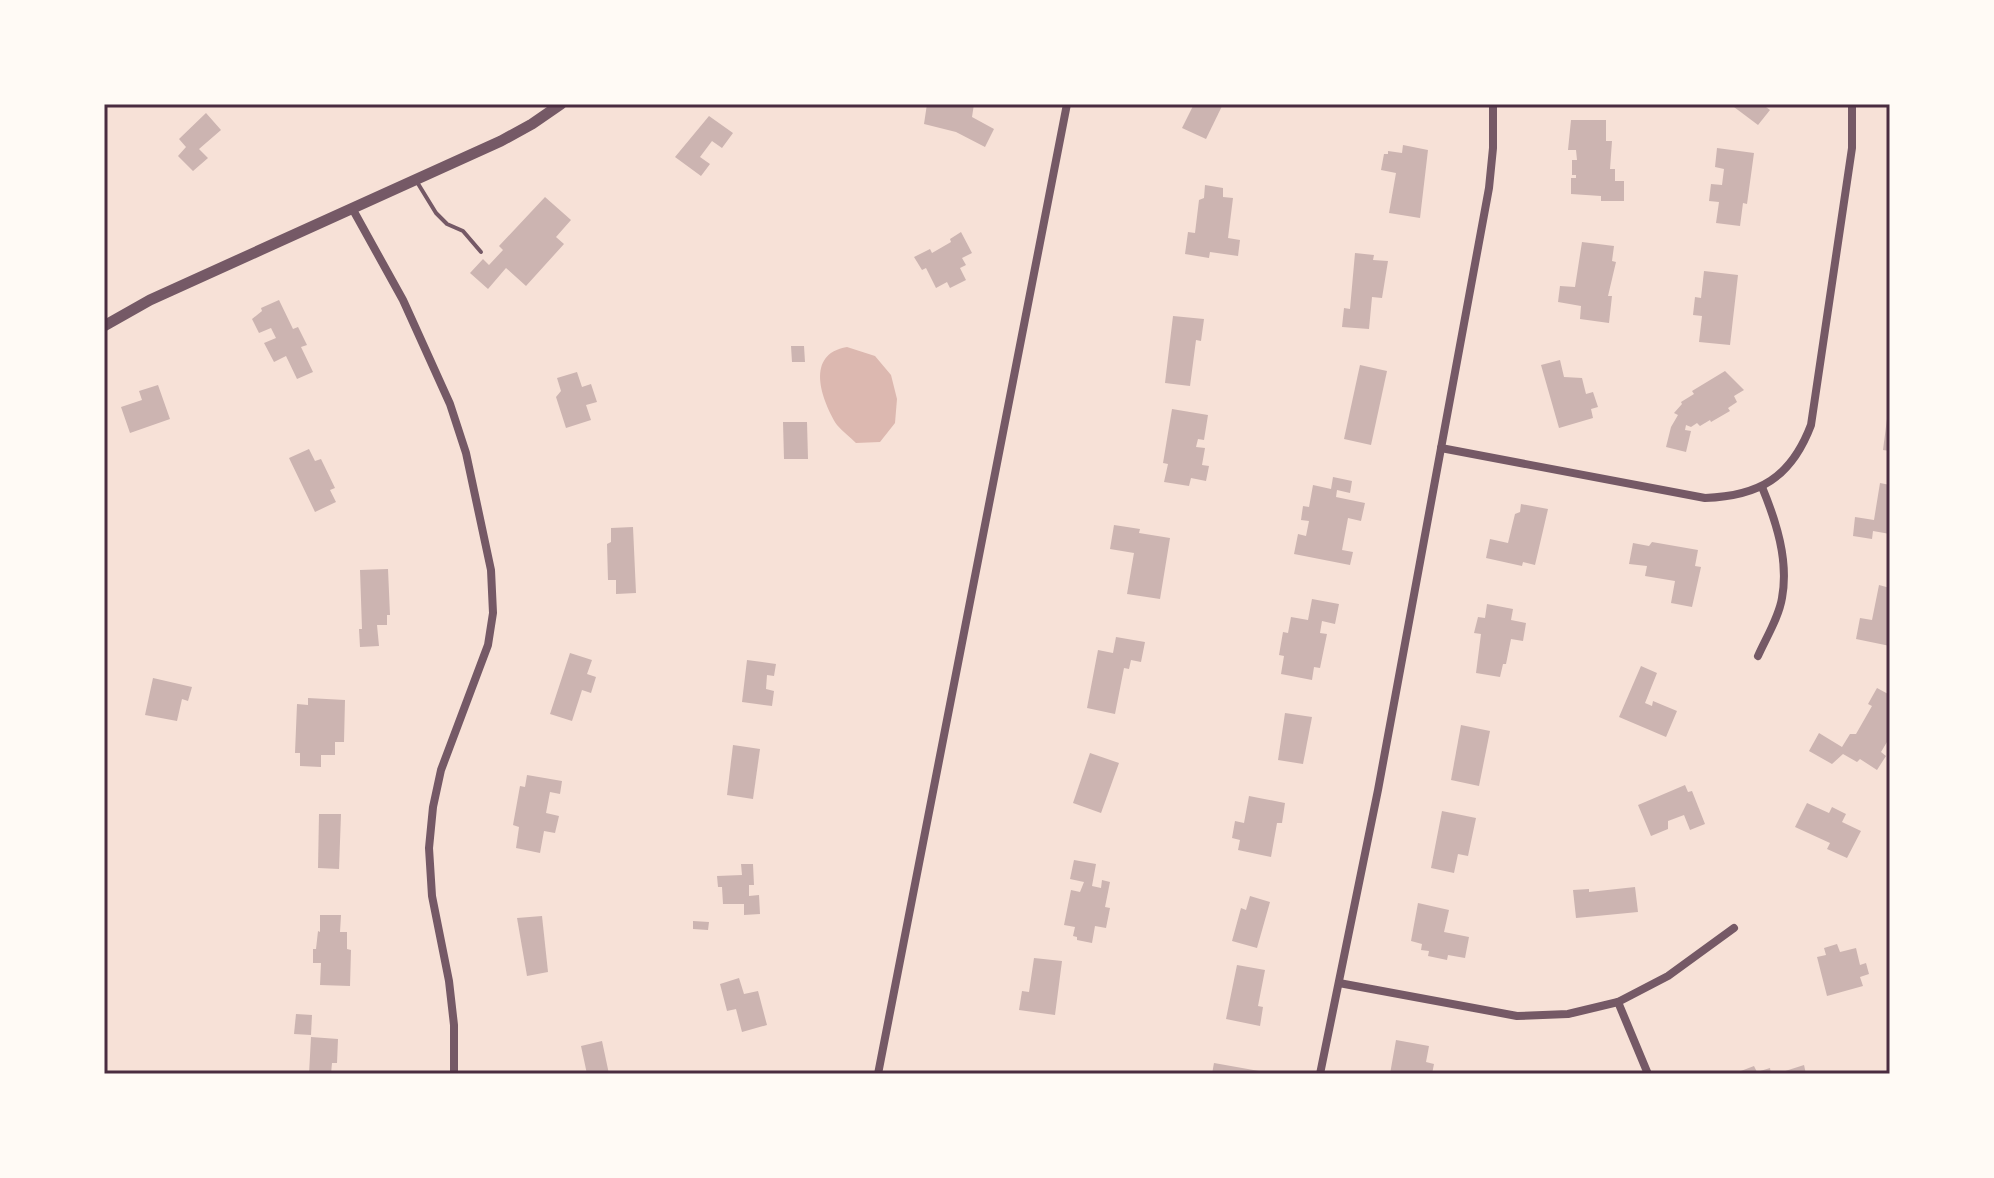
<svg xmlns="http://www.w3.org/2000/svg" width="1994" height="1178" font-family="Lato,sans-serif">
<rect width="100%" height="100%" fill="#f7e1d7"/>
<path fill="#dcb8b0" d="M 847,347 L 875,356 L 891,375 L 897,399 L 895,423 L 880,442 L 856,443 C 850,437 842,431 837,425 C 821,399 805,354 847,347 Z"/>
<g fill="#ccb4b1">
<polygon points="927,104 974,104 972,117 994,129 985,147 956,132 924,124"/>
<polygon points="1194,104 1223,104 1206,139 1182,128"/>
<polygon points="1736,104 1762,104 1770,110 1758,125 1734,107"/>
<polygon points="206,113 221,130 199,149 208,158 193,171 178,156 186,147 179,139"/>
<polygon points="709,116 733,133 722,148 712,141 700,157 710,164 701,176 675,157"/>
<polygon points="1571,120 1606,120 1606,141 1612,141 1610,169 1615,169 1615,181 1624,181 1624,201 1601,201 1601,196 1571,194 1571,178 1576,178 1576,175 1572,175 1572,160 1577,160 1576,150 1568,150"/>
<polygon points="1403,145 1428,150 1420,218 1389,213 1396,173 1381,170 1384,154 1388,154 1388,151 1402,153"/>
<polygon points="1717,148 1754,153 1747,204 1743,203 1740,226 1716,223 1719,202 1709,201 1711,184 1722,185 1724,169 1715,167"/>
<polygon points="1205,185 1223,188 1223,197 1233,198 1228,238 1240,240 1238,256 1210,252 1209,258 1185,254 1188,232 1195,233 1199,200 1204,198"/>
<polygon points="545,197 571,220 556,237 564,244 526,286 506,268 488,289 470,273 483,259 489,265 503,250 499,246"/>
<polygon points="961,232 972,253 962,258 966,265 960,268 966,280 950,288 947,282 936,288 926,268 922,270 914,257 930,249 932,253 951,242 950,239"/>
<polygon points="1582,242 1614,246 1612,261 1616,262 1608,296 1612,296 1609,323 1580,319 1581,306 1558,302 1560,286 1575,287"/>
<polygon points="1355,253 1374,255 1373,260 1388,261 1382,298 1372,297 1369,329 1342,327 1344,308 1350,309"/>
<polygon points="1704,271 1738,275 1730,345 1699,342 1702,316 1693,315 1695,297 1701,298"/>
<polygon points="279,300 293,329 298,327 307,345 301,347 313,372 297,379 286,356 274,362 264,343 276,338 271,328 259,333 252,319 262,311 261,308"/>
<polygon points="1173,316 1204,319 1201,341 1196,340 1190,386 1165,383"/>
<polygon points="791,346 804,346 805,362 792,362"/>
<polygon points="1560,360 1564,377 1582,378 1586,394 1593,392 1598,407 1591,409 1593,418 1559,428 1541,365"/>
<polygon points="1360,365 1387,371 1371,445 1344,439"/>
<polygon points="1725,371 1744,390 1734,396 1737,402 1728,408 1730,411 1711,422 1710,420 1700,426 1697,423 1691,427 1686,425 1685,430 1691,431 1686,452 1666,447 1671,427 1678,415 1674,413 1682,404 1681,402 1694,394 1692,391"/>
<polygon points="577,372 582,387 591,384 597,402 586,405 591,420 566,428 556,397 561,391 557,378"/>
<polygon points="158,385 170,419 130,433 121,407 142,400 139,391"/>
<polygon points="1172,409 1208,415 1204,440 1198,439 1196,447 1205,448 1202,465 1209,466 1206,481 1191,478 1189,486 1164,482 1168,464 1163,463"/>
<polygon points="1888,411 1890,411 1890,451 1883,450"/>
<polygon points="783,422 807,422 808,459 784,459"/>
<polygon points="309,449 315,461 321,459 335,488 330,490 336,502 315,512 289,458"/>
<polygon points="1333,477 1352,481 1350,493 1337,490 1336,497 1365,503 1361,521 1348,518 1342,550 1353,552 1350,565 1294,554 1298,534 1306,536 1309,521 1301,520 1303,506 1309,507 1313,485 1331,489"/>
<polygon points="1880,483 1890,485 1890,534 1873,531 1872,539 1853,536 1855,517 1874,520"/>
<polygon points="1521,504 1548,509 1535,565 1523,562 1522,566 1486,558 1490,539 1508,543 1515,514 1520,512"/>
<polygon points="1114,525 1140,529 1139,533 1170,538 1160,599 1127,594 1134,553 1110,549"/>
<polygon points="633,527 636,593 616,594 616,580 608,580 607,544 611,542 611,528"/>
<polygon points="1652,542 1698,550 1695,566 1701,567 1692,607 1671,603 1675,581 1645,576 1647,566 1629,564 1633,543 1649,546"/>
<polygon points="388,569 390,615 387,615 387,625 377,625 379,646 360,647 359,629 362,629 360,570"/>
<polygon points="1879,585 1890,588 1890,646 1856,639 1860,618 1872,620"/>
<polygon points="1312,599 1339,604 1335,624 1322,621 1320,633 1327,634 1320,668 1314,667 1312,680 1281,674 1284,656 1279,655 1283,632 1288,633 1291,617 1308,620"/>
<polygon points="1487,604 1513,609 1511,620 1526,623 1523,641 1511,639 1506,664 1503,664 1500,677 1476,673 1481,634 1474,633 1478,617 1485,618"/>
<polygon points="1116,637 1145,642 1141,662 1131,660 1129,669 1124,668 1115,714 1087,708 1098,650 1113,653"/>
<polygon points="570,653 592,660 587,674 596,677 591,693 582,690 572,721 550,714"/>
<polygon points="747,660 776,664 774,676 767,675 766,689 774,691 772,706 742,702"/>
<polygon points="1641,666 1657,673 1645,703 1652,706 1653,701 1677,711 1666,737 1619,717"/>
<polygon points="153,678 192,687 188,701 182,699 177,721 145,715"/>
<polygon points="1877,688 1890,695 1890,737 1881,752 1886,756 1877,770 1860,759 1857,762 1843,754 1832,764 1809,751 1819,733 1842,747 1850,734 1856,734 1872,706 1868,704"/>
<polygon points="308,698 345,700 344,742 335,742 335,755 321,755 321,767 300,766 300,753 295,753 297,704 308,705"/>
<polygon points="1285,713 1312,717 1303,764 1278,760"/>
<polygon points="1461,725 1490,731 1479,786 1451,780"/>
<polygon points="733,745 760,749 753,799 727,795"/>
<polygon points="1090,753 1119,763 1101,813 1073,803"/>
<polygon points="527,775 562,781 560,794 550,792 546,813 559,816 555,833 544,831 540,853 516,848 519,827 513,825 520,786 525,787"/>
<polygon points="1685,785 1688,792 1692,791 1705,824 1690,830 1684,815 1668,821 1668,829 1651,836 1638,805"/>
<polygon points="1249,796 1285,803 1282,823 1277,823 1271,857 1238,850 1240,840 1232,838 1235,821 1244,823"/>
<polygon points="1807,803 1829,813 1832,807 1846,814 1842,822 1861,831 1847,858 1827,849 1830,843 1795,827"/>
<polygon points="1442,811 1476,818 1468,856 1458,854 1454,873 1431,868"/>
<polygon points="319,814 341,814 339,869 318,868"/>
<polygon points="1074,860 1096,864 1092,886 1101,888 1102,880 1110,882 1105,907 1110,908 1106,928 1095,926 1092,943 1077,940 1077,937 1073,936 1075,927 1064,925 1071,890 1080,892 1084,882 1070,879"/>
<polygon points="741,864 753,864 754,885 749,885 749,896 759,895 760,914 744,915 744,904 723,904 722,887 718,887 717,876 742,875"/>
<polygon points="1635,887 1638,912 1576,918 1573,890 1589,889 1589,892"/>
<polygon points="1250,896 1270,902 1257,948 1232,941 1241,908 1246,910"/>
<polygon points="1418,903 1449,910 1444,932 1469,937 1465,958 1448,955 1447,960 1428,956 1429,951 1421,950 1422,944 1411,941"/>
<polygon points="320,915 341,915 340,932 347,932 347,949 351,950 350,986 320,985 321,963 313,963 313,949 316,949 318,931 320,932"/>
<polygon points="542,916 548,972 527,976 517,918"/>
<polygon points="693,921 709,922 708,930 693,929"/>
<polygon points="1837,944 1840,952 1856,948 1860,965 1866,963 1869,974 1860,977 1863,986 1827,996 1817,957 1826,955 1824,948"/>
<polygon points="1034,958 1062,961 1055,1015 1019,1010 1022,991 1029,992"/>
<polygon points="1237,965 1265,970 1258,1006 1263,1007 1260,1026 1226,1019"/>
<polygon points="739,978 744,994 758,991 767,1025 742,1032 736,1009 727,1011 720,984"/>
<polygon points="296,1014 312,1015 311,1035 294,1034"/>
<polygon points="311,1037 338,1039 337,1063 332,1063 331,1074 309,1074"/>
<polygon points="1396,1040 1429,1046 1426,1062 1434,1064 1432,1074 1390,1074"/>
<polygon points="602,1041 609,1074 587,1074 581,1046"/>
<polygon points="1214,1063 1259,1071 1258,1074 1212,1074"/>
<polygon points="1804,1065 1806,1074 1779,1074 1779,1073"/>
<polygon points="1754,1066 1757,1072 1770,1068 1771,1074 1733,1074"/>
</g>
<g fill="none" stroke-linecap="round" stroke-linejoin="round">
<polyline stroke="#755966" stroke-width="4" points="417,182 436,213 447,224 463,231 481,252"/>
<g stroke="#755966" stroke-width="8">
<polyline points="352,208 403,300 450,404 466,453 491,570 493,613 488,645 441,770 433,807 429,848 432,896 449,981 454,1025 454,1074"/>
<path d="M 1441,448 L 1705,498 C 1759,496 1791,478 1811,425 L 1852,148 L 1852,104"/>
<path d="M 1758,656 C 1766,638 1779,617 1782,598 C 1789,560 1776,521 1762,487"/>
<polyline points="1339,983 1517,1016 1568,1014 1618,1002 1668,976 1734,928"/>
<polyline points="1618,1002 1648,1074"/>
<polyline points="878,1074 1067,104"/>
<polyline points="1320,1074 1378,790 1489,188 1493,148 1493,104"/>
</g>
<polyline stroke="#755966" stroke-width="11" points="104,326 150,300 501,141 532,124 561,104"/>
</g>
<rect width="1994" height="1178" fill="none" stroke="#fffaf5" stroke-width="212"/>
<rect x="106" y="106" width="1782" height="966" fill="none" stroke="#4a2c40" stroke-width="3"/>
</svg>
